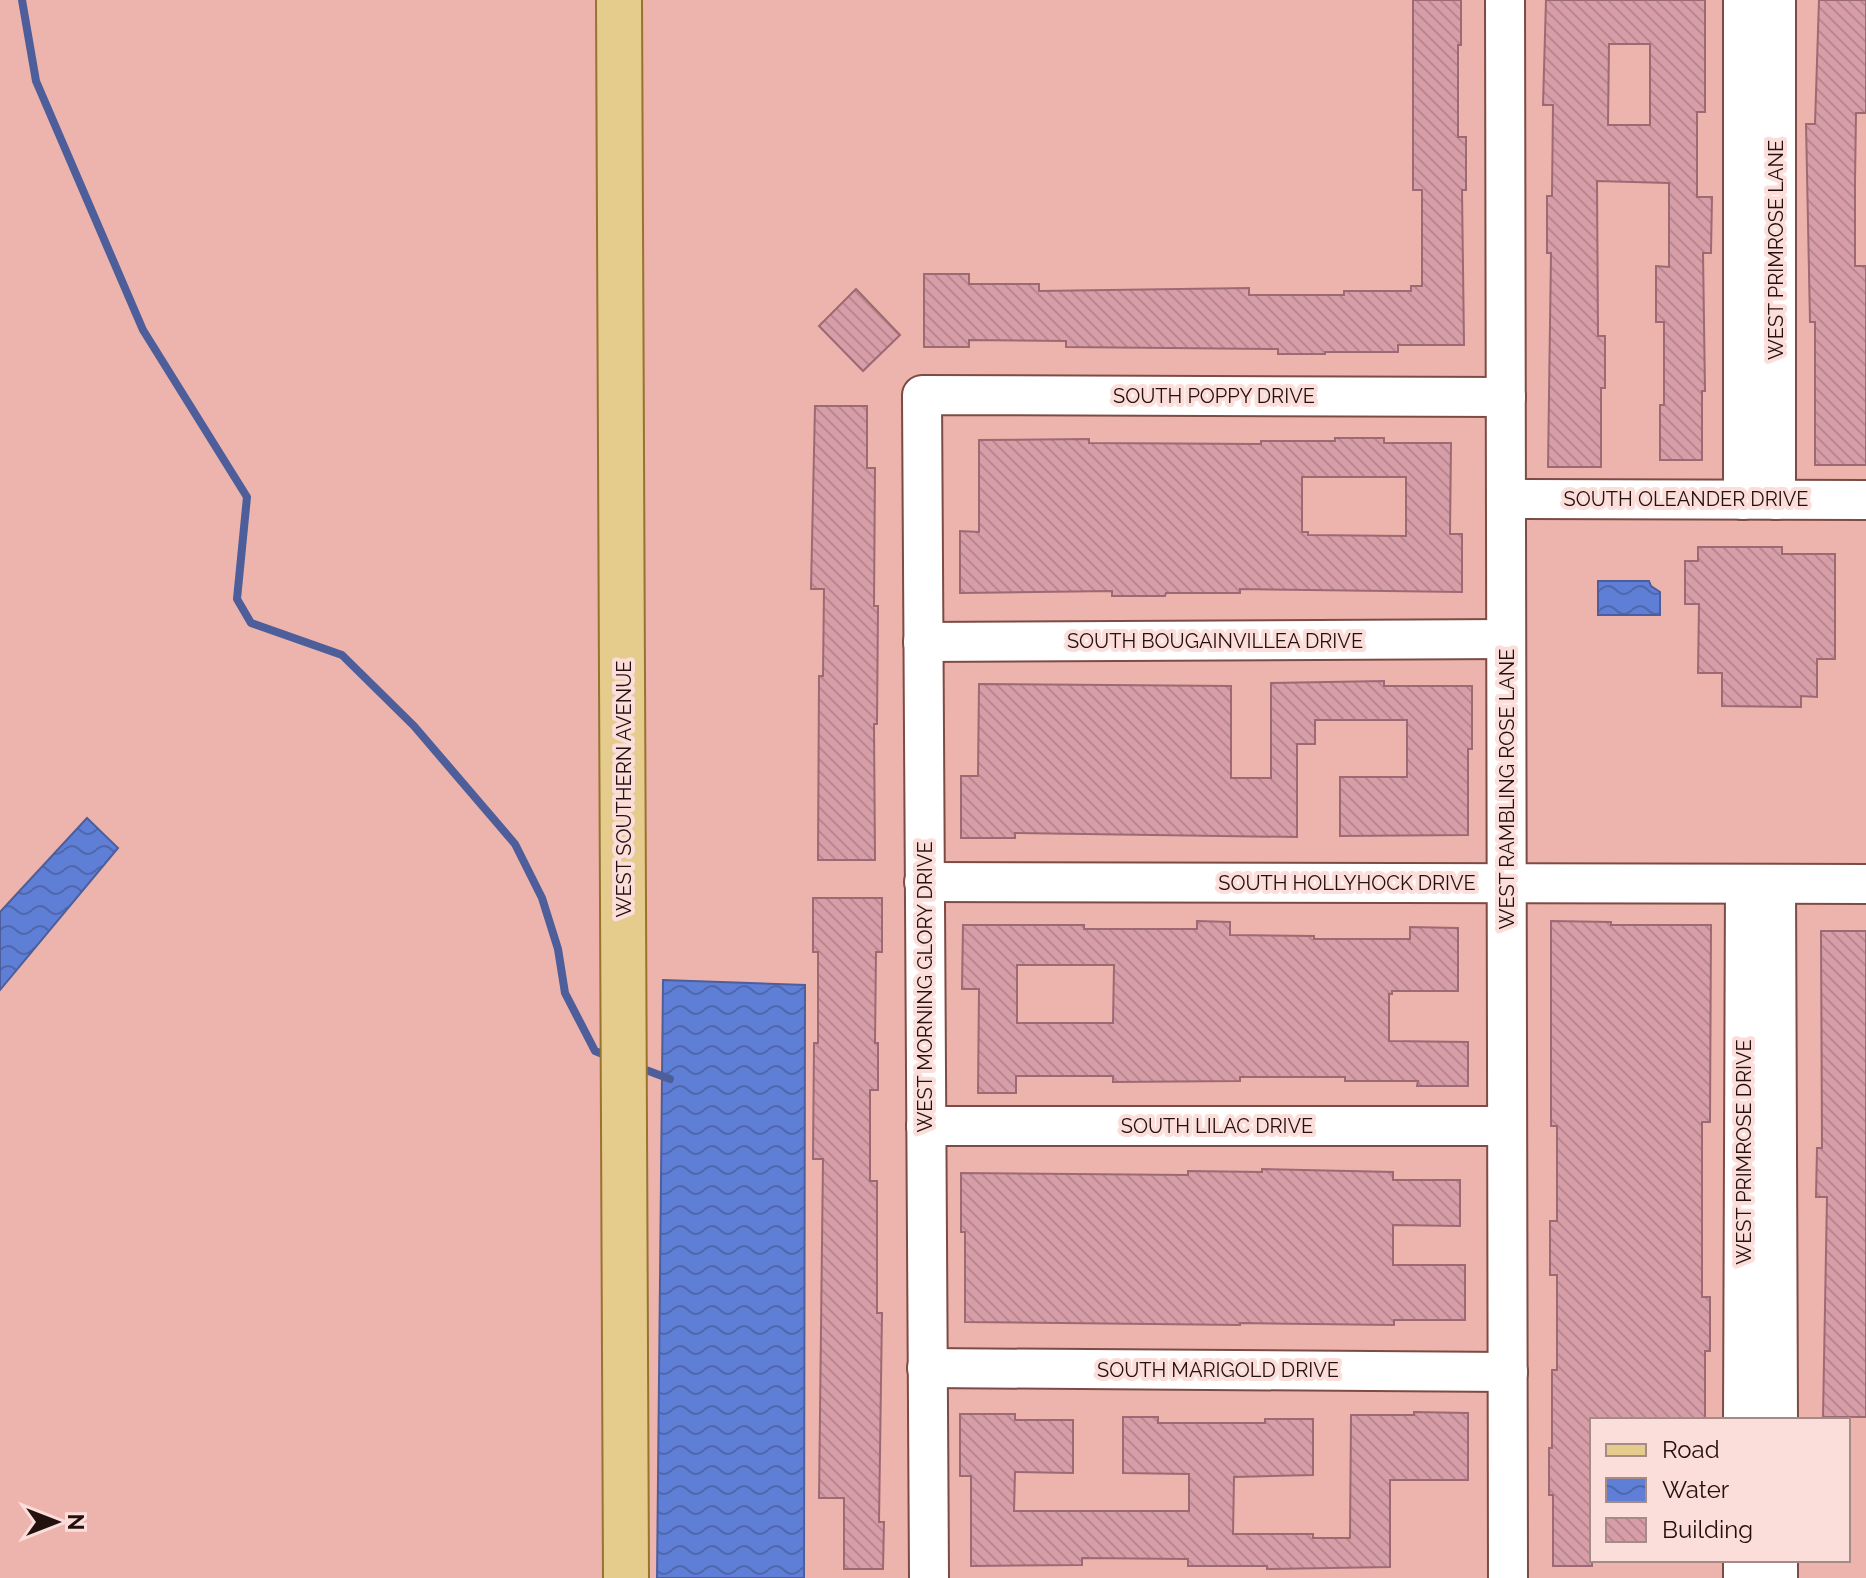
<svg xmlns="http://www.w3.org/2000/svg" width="1866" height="1578" font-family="Raleway,sans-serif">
<defs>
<pattern id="water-waves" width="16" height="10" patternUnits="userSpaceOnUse" patternTransform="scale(2)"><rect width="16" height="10" fill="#5f7fd7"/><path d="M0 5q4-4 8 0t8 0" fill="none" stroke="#4e67ad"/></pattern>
<pattern id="building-back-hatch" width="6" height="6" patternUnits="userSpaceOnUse" patternTransform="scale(2)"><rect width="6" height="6" fill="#d79ea8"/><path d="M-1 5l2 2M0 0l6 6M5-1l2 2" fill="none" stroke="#b8878f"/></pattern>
</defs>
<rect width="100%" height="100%" fill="#edb4ad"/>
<g fill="url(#water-waves)" stroke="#4d5e9b" stroke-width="2">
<polygon points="1598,581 1649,581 1651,586 1660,592 1660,615 1598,615"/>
<polygon points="87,818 118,848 0,990 0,912"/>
<polygon points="663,980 805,985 804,1578 657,1578"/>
</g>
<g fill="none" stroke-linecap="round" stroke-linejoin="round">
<g stroke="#4d5e9b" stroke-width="8">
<polyline points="22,0 36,81 143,330 247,497 237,599 251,623 342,655 414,726 515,844 542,898 558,949 565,993 595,1051 610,1057"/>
<polyline points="638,1067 670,1079"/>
</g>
</g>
<g fill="url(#building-back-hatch)" stroke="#9d6973" stroke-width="2" fill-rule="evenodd">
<polygon points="1413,0 1461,0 1461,45 1458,45 1458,137 1466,137 1466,190 1462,190 1464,345 1398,345 1398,352 1325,352 1325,354 1278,354 1278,349 1066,347 1066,341 969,340 969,347 924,347 924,274 969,274 969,284 1039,284 1039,291 1249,288 1249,295 1344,295 1344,291 1411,291 1411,286 1422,286 1422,190 1413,190"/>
<path d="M 1546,0 L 1705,0 L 1705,112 L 1697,112 L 1697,197 L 1712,197 L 1711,253 L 1703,253 L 1705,391 L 1702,391 L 1702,460 L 1660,460 L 1660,405 L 1664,405 L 1664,322 L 1656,322 L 1656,266 L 1669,267 L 1669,183 L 1597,181 L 1598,336 L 1605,336 L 1605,388 L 1601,388 L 1601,467 L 1548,467 L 1551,253 L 1547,253 L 1547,196 L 1552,196 L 1553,105 L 1543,105 ZM 1609,44 L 1650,44 L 1650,125 L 1608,125 Z"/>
<polygon points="1819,0 1866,0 1866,113 1856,113 1855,182 1855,266 1866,266 1866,465 1815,465 1815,322 1810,322 1806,124 1815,124"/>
<polygon points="856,289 900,335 863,371 819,326"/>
<polygon points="815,406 867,406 867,468 875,468 874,606 878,606 877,724 874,724 875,860 818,860 819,676 823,676 824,589 811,589"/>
<path d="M 1335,438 L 1384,438 L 1384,443 L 1451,443 L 1450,534 L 1462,534 L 1462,592 L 1240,589 L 1240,593 L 1166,593 L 1165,596 L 1112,596 L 1112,591 L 960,593 L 960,531 L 979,532 L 979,440 L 1089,439 L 1089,443 L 1261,444 L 1261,441 L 1335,441 ZM 1302,477 L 1406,477 L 1406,536 L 1308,535 L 1308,532 L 1302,532 Z"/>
<polygon points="1698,547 1782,547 1782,554 1835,554 1835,659 1817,659 1817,697 1801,696 1801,707 1722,706 1722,673 1698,673 1699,604 1685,604 1685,561 1698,561"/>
<polygon points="1384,681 1384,686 1472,686 1472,749 1468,749 1468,835 1340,836 1340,777 1407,777 1407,720 1315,720 1315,744 1297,744 1297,837 1015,833 1015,838 961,838 961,776 978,776 979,684 1231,686 1231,778 1271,778 1271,683"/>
<polygon points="813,898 882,898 882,952 876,952 875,1043 878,1043 878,1090 870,1090 870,1181 877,1181 877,1313 882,1313 879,1522 884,1522 883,1569 844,1569 844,1498 819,1498 823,1159 813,1159 814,1043 818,1043 818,952 813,952"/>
<path d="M 1197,921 L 1230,922 L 1230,935 L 1314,936 L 1314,939 L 1410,939 L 1410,927 L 1458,928 L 1458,991 L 1392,991 L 1392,994 L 1389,994 L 1389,1041 L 1468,1042 L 1468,1086 L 1417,1086 L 1418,1081 L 1345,1081 L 1345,1077 L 1240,1077 L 1240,1081 L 1113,1082 L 1113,1076 L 1016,1076 L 1016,1093 L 978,1093 L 979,989 L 962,989 L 963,925 L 1084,925 L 1084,929 L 1197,929 ZM 1017,965 L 1114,965 L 1113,1023 L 1017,1023 Z"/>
<polygon points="1551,921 1611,922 1611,925 1711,925 1710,1122 1702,1122 1702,1297 1710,1297 1710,1351 1705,1351 1705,1420 1592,1420 1592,1566 1553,1566 1553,1495 1549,1495 1549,1448 1552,1448 1552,1370 1557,1370 1557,1275 1550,1275 1550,1221 1557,1221 1557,1126 1551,1126"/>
<polygon points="1821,931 1866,931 1866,1417 1823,1417 1827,1197 1816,1197 1817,1148 1822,1148"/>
<polygon points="1262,1169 1393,1172 1393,1180 1460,1180 1460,1226 1393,1225 1393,1265 1465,1265 1465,1320 1394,1320 1394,1325 1240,1323 1240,1325 965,1322 965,1232 961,1232 961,1173 1188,1175 1188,1171 1262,1172"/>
<polygon points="1414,1412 1468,1413 1468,1480 1390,1480 1390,1567 1267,1569 1267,1566 1188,1566 1188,1559 1082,1558 1082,1565 971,1566 971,1476 960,1476 960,1414 1015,1414 1015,1420 1073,1420 1073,1473 1015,1472 1014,1511 1189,1511 1189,1474 1123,1473 1123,1417 1158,1417 1158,1423 1265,1423 1265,1419 1313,1419 1313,1475 1234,1477 1233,1534 1313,1534 1313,1538 1350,1538 1351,1415 1414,1415"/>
</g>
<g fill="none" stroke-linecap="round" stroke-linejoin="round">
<defs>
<g id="minor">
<polyline points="1505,0 1508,1578"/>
<polyline points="1743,0 1743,500"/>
<polyline points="1776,0 1776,500"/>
<polyline points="1506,499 1866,500"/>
<polyline points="923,642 1506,639"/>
<polyline points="924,882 1866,884"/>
<polyline points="1776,884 1778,1420"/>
<polyline points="926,1126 1507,1126"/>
<polyline points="927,1368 1508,1372"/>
<polyline points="1743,1420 1745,884"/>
<polyline points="1778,1560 1778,1578"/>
<polyline points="929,1578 922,395 1506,397"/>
<polyline points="1743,1578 1743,1560"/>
</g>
<polyline id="major" points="619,0 626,1578"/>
</defs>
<use href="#minor" stroke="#7c4b45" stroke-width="42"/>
<use href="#major" stroke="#96742f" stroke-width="48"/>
<use href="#minor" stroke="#fff" stroke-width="38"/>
<use href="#major" stroke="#e5cc8d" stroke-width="44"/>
</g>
<g text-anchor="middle" stroke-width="8" stroke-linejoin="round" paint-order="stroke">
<g font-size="20" fill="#24100e" stroke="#fbddd9">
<text transform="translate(1776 250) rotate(-90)" y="7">WEST PRIMROSE LANE</text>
<text x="1214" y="403">SOUTH POPPY DRIVE</text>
<text x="1686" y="506">SOUTH OLEANDER DRIVE</text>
<text x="1215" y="648">SOUTH BOUGAINVILLEA DRIVE</text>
<text transform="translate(624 789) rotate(-90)" y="7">WEST SOUTHERN AVENUE</text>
<text transform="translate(1507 789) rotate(-90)" y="7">WEST RAMBLING ROSE LANE</text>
<text x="1347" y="890">SOUTH HOLLYHOCK DRIVE</text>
<text transform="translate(925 987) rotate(-90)" y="7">WEST MORNING GLORY DRIVE</text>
<text x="1217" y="1133">SOUTH LILAC DRIVE</text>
<text transform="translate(1744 1152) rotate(-90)" y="7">WEST PRIMROSE DRIVE</text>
<text x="1218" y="1377">SOUTH MARIGOLD DRIVE</text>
</g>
</g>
<rect x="1590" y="1418" width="260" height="144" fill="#fbddd9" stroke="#a58b88" stroke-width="2"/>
<rect x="1606" y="1444" width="40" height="12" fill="#e5cc8d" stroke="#a58b88" stroke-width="2"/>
<text x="1662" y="1458" font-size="24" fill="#24100e">Road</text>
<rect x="1606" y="1478" width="40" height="24" fill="url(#water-waves)" stroke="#a58b88" stroke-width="2"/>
<text x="1662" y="1498" font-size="24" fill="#24100e">Water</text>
<rect x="1606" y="1518" width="40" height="24" fill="url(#building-back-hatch)" stroke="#a58b88" stroke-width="2"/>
<text x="1662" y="1538" font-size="24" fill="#24100e">Building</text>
<g transform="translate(56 1522) rotate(90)" stroke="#fbddd9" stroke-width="6" paint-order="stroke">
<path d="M0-6L14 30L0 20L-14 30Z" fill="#24100e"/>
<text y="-12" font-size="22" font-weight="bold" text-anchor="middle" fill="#24100e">N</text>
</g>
</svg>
